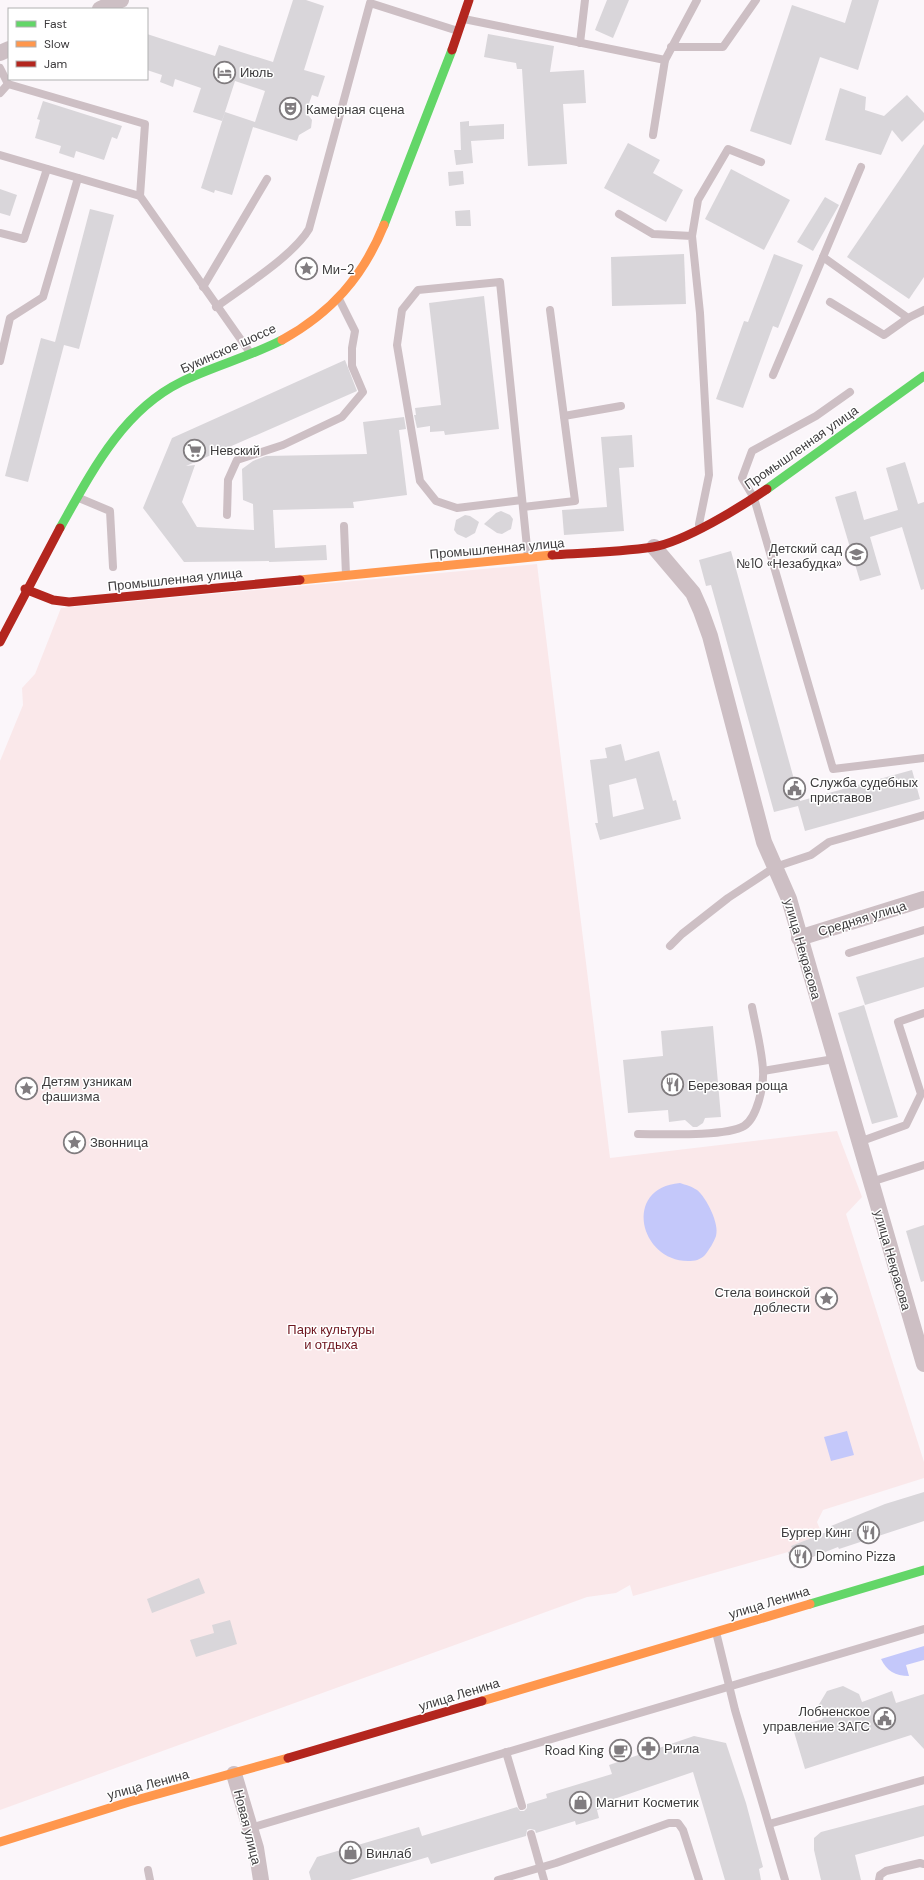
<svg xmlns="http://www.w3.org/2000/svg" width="924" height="1880" font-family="'DM Sans',sans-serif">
<rect width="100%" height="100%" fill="#fbf6fa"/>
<polygon fill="#fae8ea" points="537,564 610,1158 837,1131 862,1197 846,1214 924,1462 924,1478 823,1510 817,1522 822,1534 791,1546 793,1550 788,1552 633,1596 630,1585 616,1593 587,1597 0,1810 0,761 23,705 22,688 35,674 61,608"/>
<g fill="#c4c8fa">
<path d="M 680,1183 C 686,1185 691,1186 697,1190 C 706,1197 720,1224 716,1236 C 714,1242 709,1250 705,1255 C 700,1260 695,1261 688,1261 C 640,1261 622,1188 680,1183 Z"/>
<polygon points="847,1431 854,1455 831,1461 824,1437"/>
<path d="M 924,1646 L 924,1660 L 906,1665 L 909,1676 C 895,1676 887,1671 881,1659 Z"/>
</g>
<g fill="#d9d6da" fill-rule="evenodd">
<polygon points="293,0 306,0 324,6 304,70 325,76 318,97 312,95 306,112 312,120 311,128 299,135 297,141 253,127 232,195 215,190 214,193 201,188 225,112 255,122 265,91 235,81 222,121 193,112 201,88 175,79 173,87 160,82 162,75 147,70 147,34 215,56 219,45 273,62"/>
<polygon points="607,0 629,0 613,38 595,30"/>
<polygon points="852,0 879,0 858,70 820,57 791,145 750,131 792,5 845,23"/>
<polygon points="488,34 554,46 550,72 584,70 586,103 563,104 567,164 528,166 522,69 517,69 516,63 484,57"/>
<polygon points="840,88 866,97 865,110 884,116 907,95 924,113 924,120 902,142 892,130 881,155 825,140"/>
<polygon points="43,101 122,126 117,139 112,137 104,160 76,151 74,158 59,153 61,146 35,138 40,120 37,119"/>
<polygon points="469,121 469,126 504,124 504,139 471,141 473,163 456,165 454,150 461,150 460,122"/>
<polygon points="628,143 660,160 653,173 683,190 666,222 604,188"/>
<polygon points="924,144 924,277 909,299 847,257"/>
<polygon points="731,169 790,200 764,250 705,219"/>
<polygon points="463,171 464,184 449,186 448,172"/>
<polygon points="0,189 17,195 10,216 0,213"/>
<polygon points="825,197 839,205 813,251 797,242"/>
<polygon points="90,209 114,215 79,349 64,345 28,482 5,476 41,338 55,342"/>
<polygon points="470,210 471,226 456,226 455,211"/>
<polygon points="684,254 686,304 612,306 611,257"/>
<polygon points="774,254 803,265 778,328 773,326 743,408 716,399 744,321 748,322"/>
<polygon points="484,296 499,429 445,435 444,431 430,432 430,426 417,428 414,415 416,415 415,408 441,405 429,303"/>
<polygon points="345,360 357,391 186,466 195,465 182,502 197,527 254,530 253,504 243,500 242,469 253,461 266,456 367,454 363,422 404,417 406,429 399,430 407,495 353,502 354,508 273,510 275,548 326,545 327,560 269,562 269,561 184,562 143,508 172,438"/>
<polygon points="632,435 634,467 619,468 624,531 564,535 562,510 607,507 601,437"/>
<polygon points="905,462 918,504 924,502 924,589 921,590 902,527 870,537 881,575 860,581 835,497 856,491 864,520 898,510 886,468"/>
<polygon points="501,511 510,515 513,519 511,529 502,534 497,533 484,524 496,513"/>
<polygon points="465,515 470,516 479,522 475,533 466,538 457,534 454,530 456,520"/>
<polygon points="731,551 800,801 912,770 920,799 805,831 798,806 774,812 711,585 706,586 699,560"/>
<path d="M 621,744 L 625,761 L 659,751 L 673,801 L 676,800 L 681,819 L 600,840 L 595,823 L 598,823 L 590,760 L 607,758 L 605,748 ZM 636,778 L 644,809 L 613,817 L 609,785 Z"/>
<polygon points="924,957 924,987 865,1005 856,977"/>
<polygon points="864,1005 898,1117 872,1124 838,1013"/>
<polygon points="713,1026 721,1117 705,1118 703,1123 697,1127 693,1127 685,1120 669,1122 668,1110 628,1113 623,1060 663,1056 661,1031"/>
<polygon points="924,1225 924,1281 921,1282 906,1231"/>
<polygon points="924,1492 924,1521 839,1549 838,1547 805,1560 807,1563 794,1568 788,1552 793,1550 791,1546 832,1530 831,1526 885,1504"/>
<polygon points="199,1578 205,1593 152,1613 147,1599"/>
<polygon points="230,1620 237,1644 196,1657 190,1640 214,1633 212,1625"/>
<polygon points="843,1686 859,1694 862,1702 892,1691 896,1703 924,1694 924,1749 911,1735 805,1769 794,1732 801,1730 800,1726 823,1719 818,1706 827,1691"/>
<polygon points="694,1736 726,1743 746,1803 763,1867 759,1869 761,1880 725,1880 693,1772 614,1799 616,1804 597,1810 599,1818 576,1825 575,1821 536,1833 535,1830 530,1829 527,1830 526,1836 431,1864 428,1857 350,1880 311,1880 309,1872 317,1857 419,1827 422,1836 517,1807 520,1811 524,1811 527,1808 527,1804 547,1798 546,1794 612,1774 609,1765"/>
<polygon points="924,1805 924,1836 855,1855 861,1880 821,1880 814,1850 814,1838 821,1832"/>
</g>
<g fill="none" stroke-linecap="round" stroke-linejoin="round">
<g stroke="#cdbfc4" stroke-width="8">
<polyline points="464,19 665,60"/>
<polyline points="580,43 585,0"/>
<polyline points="671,47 723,47 756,0"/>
<polyline points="0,68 8,84 145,124 140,196 251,354"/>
<polyline points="0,93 8,84"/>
<polyline points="653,135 665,60 697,0"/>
<polyline points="0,155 140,196"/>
<polyline points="861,167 823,257 908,318 924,310"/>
<polyline points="619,214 653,234 692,236 700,313 709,475 699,524"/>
<polyline points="0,233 24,239 47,169"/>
<polyline points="692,236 698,200 728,149 761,162"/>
<polyline points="203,287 267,179"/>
<polyline points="830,302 884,335 908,318"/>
<path d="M 216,307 C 243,287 293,256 309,229 L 370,3 L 458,31"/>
<polyline points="0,361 10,318 43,297 78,178"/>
<polyline points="773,375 823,257"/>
<polyline points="850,392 816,416 752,451 742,478 754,498 833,769 924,758"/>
<polyline points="564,416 621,406"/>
<polyline points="79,498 110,511 113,567"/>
<polyline points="522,500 457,508 436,501 420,481 397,345 402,310 418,290 500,282 528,557"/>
<polyline points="523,507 575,501 550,310"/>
<polyline points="227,515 228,480 237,460 283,445 342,417 363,392 352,366 352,348 355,331 339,299"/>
<polyline points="344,526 346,575"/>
<polyline points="670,946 682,934 728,898 775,867 811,855 829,842 924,815"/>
<polyline points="849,953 924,930"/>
<polyline points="763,1071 834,1059"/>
<path d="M 638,1134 C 660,1134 726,1137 744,1126 C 757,1118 764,1086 763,1070 C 762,1050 756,1028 752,1007"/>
<polyline points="859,1142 906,1125 921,1094 898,1022 924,1013"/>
<polyline points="871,1182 924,1165"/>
<polyline points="716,1632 735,1710 785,1880"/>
<polyline points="506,1752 522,1806"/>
<polyline points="769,1824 924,1780"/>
<polyline points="250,1828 924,1629"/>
<polyline points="531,1834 544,1880"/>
<polyline points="148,1870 150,1880"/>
<polyline points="498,1880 556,1863 669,1823 678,1823 683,1830 699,1880"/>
<polyline points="879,1880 880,1875 886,1871 920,1863 924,1864"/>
</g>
<g stroke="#cdbfc4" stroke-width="16">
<polyline points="100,9 121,0"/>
<polyline points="0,53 9,49"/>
<polyline points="654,547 693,593 701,611 710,636 764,842 789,899 924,1364"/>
<polyline points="799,938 924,899"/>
<polyline points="234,1774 256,1848 261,1880"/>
</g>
<g stroke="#63d668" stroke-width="9">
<polyline points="384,225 452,50"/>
<polyline points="767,489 924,376"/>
<path d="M 60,528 C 91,473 122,411 181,382 C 214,366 249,357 282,340"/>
<polyline points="810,1604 924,1570"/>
</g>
<g stroke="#ff974d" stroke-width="9">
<path d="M 282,340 C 331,313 363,277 384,225"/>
<polyline points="300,580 552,555"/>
<polyline points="482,1701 810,1604"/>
<polyline points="0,1842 129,1802 288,1758"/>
</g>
<g stroke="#b3261e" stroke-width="9">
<polyline points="452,50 469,0"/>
<path d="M 552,555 C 585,553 620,552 653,547 C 684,542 741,507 767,489"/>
<polyline points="25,589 53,600 69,602 300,580"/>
<polyline points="0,642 60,528"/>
<polyline points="288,1758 482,1701"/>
</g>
</g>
<defs>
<symbol id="hotel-ring" viewBox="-11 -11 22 22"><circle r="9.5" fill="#fff" stroke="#807c7f" stroke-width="1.5"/><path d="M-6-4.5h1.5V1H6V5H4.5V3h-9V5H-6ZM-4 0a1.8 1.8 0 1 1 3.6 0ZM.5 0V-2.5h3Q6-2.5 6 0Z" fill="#807c7f"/></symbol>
<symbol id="theatre-ring" viewBox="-11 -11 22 22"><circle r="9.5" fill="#fff" stroke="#807c7f" stroke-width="1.5"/><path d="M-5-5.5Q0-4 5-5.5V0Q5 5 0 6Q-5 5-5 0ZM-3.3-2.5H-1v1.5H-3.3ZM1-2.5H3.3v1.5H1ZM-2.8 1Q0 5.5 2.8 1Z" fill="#807c7f"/></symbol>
<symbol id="sight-ring" viewBox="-11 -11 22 22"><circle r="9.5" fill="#fff" stroke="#807c7f" stroke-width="1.5"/><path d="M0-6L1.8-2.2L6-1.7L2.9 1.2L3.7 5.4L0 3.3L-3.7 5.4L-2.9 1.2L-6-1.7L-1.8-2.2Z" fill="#807c7f"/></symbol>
<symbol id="supermarket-ring" viewBox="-11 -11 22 22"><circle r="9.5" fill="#fff" stroke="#807c7f" stroke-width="1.5"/><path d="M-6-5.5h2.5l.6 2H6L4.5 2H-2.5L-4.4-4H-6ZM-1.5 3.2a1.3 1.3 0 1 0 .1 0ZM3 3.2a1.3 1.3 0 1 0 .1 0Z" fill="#807c7f"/></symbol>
<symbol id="school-ring" viewBox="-11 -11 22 22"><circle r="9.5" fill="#fff" stroke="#807c7f" stroke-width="1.5"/><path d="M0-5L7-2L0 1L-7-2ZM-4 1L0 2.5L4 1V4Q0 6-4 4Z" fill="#807c7f"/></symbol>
<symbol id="civic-ring" viewBox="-11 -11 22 22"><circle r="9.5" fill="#fff" stroke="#807c7f" stroke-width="1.5"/><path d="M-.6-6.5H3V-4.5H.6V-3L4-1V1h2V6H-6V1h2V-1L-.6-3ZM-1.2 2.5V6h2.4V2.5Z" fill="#807c7f"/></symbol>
<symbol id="restaurant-ring" viewBox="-11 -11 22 22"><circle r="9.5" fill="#fff" stroke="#807c7f" stroke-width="1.5"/><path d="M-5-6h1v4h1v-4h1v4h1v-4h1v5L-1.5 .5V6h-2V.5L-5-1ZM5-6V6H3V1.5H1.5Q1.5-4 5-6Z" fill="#807c7f"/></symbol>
<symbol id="pharmacy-ring" viewBox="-11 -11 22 22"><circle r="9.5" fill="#fff" stroke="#807c7f" stroke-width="1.5"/><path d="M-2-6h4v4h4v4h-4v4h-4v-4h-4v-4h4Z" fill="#807c7f"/></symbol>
<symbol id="cafe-ring" viewBox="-11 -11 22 22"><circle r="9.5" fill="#fff" stroke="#807c7f" stroke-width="1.5"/><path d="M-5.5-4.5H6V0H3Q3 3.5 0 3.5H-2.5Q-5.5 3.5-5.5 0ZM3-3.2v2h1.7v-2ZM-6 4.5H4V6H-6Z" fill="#807c7f"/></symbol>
<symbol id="shop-ring" viewBox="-11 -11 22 22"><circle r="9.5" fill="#fff" stroke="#807c7f" stroke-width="1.5"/><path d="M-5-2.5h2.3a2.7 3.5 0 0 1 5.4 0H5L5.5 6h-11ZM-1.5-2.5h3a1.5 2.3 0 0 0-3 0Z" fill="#807c7f"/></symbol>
</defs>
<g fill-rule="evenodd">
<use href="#hotel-ring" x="212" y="60" width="25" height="25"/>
<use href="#theatre-ring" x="278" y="96" width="25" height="25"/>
<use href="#sight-ring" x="294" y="256" width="25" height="25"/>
<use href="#supermarket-ring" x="182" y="438" width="25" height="25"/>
<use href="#school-ring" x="844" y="542" width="25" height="25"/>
<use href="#civic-ring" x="782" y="776" width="25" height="25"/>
<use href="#restaurant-ring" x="660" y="1072" width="25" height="25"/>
<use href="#sight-ring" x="14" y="1076" width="25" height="25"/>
<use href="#sight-ring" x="62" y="1130" width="25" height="25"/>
<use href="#sight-ring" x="814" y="1286" width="25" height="25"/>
<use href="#restaurant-ring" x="856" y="1520" width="25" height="25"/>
<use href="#restaurant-ring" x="788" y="1544" width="25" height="25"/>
<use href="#civic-ring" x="872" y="1706" width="25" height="25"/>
<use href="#pharmacy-ring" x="636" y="1736" width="25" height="25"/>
<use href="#cafe-ring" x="608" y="1738" width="25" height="25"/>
<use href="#shop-ring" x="568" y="1790" width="25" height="25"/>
<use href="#shop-ring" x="338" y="1840" width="25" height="25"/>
</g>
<g text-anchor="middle" stroke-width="3" stroke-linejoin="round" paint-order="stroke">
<g font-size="13" fill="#3d3b3d" stroke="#fff" text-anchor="start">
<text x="240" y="77">Июль</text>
<text x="306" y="114">Камерная сцена</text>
<text x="322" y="274">Ми-2</text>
<text x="210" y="455">Невский</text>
<text x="842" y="553" text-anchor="end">Детский сад<tspan x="842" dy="15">№10 «Незабудка»</tspan></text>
<text x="810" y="787">Служба судебных<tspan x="810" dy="15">приставов</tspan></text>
<text x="42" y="1086">Детям узникам<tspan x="42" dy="15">фашизма</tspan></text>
<text x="688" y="1090">Березовая роща</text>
<text x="90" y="1147">Звонница</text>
<text x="810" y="1297" text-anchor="end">Стела воинской<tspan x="810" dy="15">доблести</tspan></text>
<text x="852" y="1537" text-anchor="end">Бургер Кинг</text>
<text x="816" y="1561">Domino Pizza</text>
<text x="870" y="1716" text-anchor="end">Лобненское<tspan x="870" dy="15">управление ЗАГС</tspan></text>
<text x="664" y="1753">Ригла</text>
<text x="604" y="1755" text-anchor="end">Road King</text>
<text x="596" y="1807">Магнит Косметик</text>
<text x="366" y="1858">Винлаб</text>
</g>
<g font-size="13" fill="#3d3b3d" stroke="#fff">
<text transform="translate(228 348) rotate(-24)" y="5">Букинское шоссе</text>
<text transform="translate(801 447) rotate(-35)" y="5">Промышленная улица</text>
<text transform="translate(497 548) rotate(-5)" y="5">Промышленная улица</text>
<text transform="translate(175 579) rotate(-6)" y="5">Промышленная улица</text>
<text transform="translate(862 918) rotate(-17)" y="5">Средняя улица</text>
<text transform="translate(803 949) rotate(74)" y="5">улица Некрасова</text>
<text transform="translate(893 1260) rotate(74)" y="5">улица Некрасова</text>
<text transform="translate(769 1602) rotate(-17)" y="5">улица Ленина</text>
<text transform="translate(459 1694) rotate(-17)" y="5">улица Ленина</text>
<text transform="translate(148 1784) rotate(-15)" y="5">улица Ленина</text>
<text transform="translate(248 1827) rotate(76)" y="5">Новая улица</text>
</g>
<g font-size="13" fill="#6e151e" stroke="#fff">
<text x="331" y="1334">Парк культуры<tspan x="331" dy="15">и отдыха</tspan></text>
</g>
</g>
<rect x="8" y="8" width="140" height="72" fill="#ffffff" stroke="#b1b1b1"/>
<rect x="16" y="21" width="20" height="6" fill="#63d668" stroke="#b1b1b1"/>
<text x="44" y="28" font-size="12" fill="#3d3b3d">Fast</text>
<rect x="16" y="41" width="20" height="6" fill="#ff974d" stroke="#b1b1b1"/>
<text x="44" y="48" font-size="12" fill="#3d3b3d">Slow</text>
<rect x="16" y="61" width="20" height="6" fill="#b3261e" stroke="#b1b1b1"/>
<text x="44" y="68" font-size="12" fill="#3d3b3d">Jam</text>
</svg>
